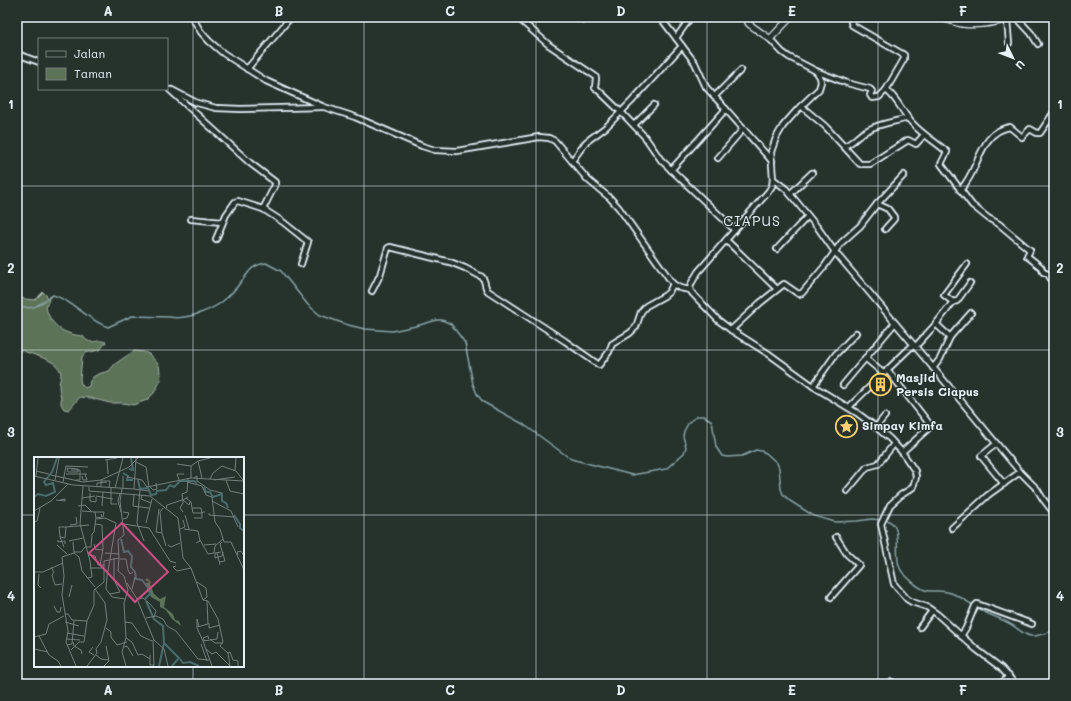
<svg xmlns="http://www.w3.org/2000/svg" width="1071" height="701" font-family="Mali,sans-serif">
<rect width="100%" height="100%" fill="#26332d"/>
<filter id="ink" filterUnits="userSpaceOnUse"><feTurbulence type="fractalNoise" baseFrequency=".025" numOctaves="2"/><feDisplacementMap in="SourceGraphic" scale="8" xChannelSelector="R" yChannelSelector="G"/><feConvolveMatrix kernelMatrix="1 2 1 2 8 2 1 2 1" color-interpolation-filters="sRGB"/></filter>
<g filter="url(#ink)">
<path fill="#5c7358" stroke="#a2b2a8" d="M 43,292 L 47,296 L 49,300 C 45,307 46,310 50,318 C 57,330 69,335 83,336 C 90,347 96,338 106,342 L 100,350 L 85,353 L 82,357 L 80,379 L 81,384 L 85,388 L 89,386 L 90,381 L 93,377 L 98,374 L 109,371 L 115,364 L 134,351 L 144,352 L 149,354 L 159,365 L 161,380 L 154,393 L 147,400 L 133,405 L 123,403 L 110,403 L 90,398 L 80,397 L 69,410 L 64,409 L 61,404 C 62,397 59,392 59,386 C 59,382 61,378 61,374 C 59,358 28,355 17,348 L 17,296 L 25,299 L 35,300 Z"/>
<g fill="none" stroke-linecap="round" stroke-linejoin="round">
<g stroke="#89a2a5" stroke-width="1.5">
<path d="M 17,304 C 33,313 39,304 53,295 C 74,301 87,320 108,327 L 132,316 L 170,317 C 178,319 186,317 194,315 C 204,312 215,308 223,301 C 229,296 235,290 240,283 C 250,272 249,266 266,263 L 281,271 L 308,305 L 320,315 L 348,325 L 365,329 L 392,331 L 416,326 L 437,320 L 442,320 L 451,324 L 465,343 L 473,384 L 477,394 L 483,402 L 523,424 L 571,459 L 632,475 L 666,469 L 684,453 L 686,447 L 683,436 L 684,431 L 689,422 L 697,416 L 704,416 L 712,421 L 716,447 L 722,456 L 727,457 L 742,456 L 756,450 L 761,451 L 766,453 L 777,463 L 779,468 L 781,489 L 783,494 L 790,501 L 814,516 L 835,522 L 857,521 L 872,519 L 881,520"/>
<path d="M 885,520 C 907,523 890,560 903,573 C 909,579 920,591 930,591 C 937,591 943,590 951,593 C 962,597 972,605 982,611 C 992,616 1003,619 1012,625 C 1019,629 1023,635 1031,636 C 1038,637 1046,632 1054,631"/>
</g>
<defs>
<g id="minor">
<polyline points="192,17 201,32 209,41 223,53 266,81 324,107 355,117 422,146 435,150 457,151 539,137 549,138 555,141 588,180 610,198 619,208 673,284 680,288 690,290"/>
<polyline points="517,17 549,45 595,76 596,78 595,88 597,89 621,112 645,137 661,160 735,230"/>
<polyline points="660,17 695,63 706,87 772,161"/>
<path d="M 855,17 L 851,22 L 852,25 L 904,55 L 904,59 L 886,90 C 896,96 904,115 913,124 C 923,135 936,142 947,152 L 941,164 L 972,205 L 988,218 L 999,224 L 1030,250 L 1027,256 L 1041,267 L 1043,272 L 1048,274 L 1051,279 L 1054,280"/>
<polyline points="1016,17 1031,33 1038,44"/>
<polyline points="1052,17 1054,18"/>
<polyline points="584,20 587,17"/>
<polyline points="1007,20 1009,43"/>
<polyline points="962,24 963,17"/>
<polyline points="676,38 691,17"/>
<polyline points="770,39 782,52 789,57 816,71 820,77 821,82 819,89 798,109 783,126 776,138 771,152 773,179 772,186 768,192 698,272 691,284 690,290 693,294 718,320 731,330 769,354 813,386 857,413 876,427 890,439 902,452 915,471 916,477 913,487 909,490 901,495 890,505 881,524 894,584 907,599 912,602 927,607 937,614 976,649 1001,668 1015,684"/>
<polyline points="17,54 39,62"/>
<polyline points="17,62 22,56"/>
<polyline points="247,69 291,17"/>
<polyline points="816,71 847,83 870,89 872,91 870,95 872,98 879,97 886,90"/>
<polyline points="170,90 250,163 275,182 275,185 263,209 283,222 308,242 301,264"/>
<polyline points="172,90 197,103 216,108 241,109 323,107"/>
<polyline points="714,97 741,70"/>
<polyline points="801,106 825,126 860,164 870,164 908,140 916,144 924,135"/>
<polyline points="634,125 654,105"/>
<path d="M 844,146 C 854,143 858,134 868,130 C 880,123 895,122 908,118"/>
<polyline points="718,158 743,129"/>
<polyline points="572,161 586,142 606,127 631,102 682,46"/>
<polyline points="671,170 726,109"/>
<polyline points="773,179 786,189 818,228 835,252 952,390 1020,472 1037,489 1043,499 1054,513"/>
<path d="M 960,190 C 980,171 978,132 1010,127 L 1022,137 L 1030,129 L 1037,133 L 1040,133 L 1054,112"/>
<polyline points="790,194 812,173"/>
<polyline points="877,204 888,209 894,217 894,219 885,229"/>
<polyline points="191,219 222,222"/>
<polyline points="216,239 226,215 235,202 238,201 263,209"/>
<polyline points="726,240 777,289"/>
<polyline points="777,249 808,216"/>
<path d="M 372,291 L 380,275 L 388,248 L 390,247 L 450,262 L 465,268 L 482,277 C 486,281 484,287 488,291 L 565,341 L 599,365 L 609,352 L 612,344 L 630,333 L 636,327 L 641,312 L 646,306 L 664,296 L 669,292 L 673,284"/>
<polyline points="953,302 957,301 970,283"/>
<polyline points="936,324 953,302 944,295 967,264"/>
<polyline points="731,330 760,303 784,284 797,293 799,294 802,293 824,267 841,243 860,226 877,204 904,175"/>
<polyline points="915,347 936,324 950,337 971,313"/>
<polyline points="865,358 883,373"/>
<polyline points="933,368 940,359 950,337"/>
<polyline points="887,370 913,345"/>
<polyline points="843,385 895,323"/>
<polyline points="813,386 835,355 856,333"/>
<polyline points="849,407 887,370 889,372 931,426 902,452"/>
<polyline points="876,427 885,416"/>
<polyline points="996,444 981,456 1004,484"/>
<polyline points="847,491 867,467 878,464 894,444"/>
<polyline points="952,528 988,495 1020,472"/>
<polyline points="831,597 859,565 847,554 836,537"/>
<polyline points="920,627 932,611"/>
<polyline points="961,636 966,628 975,606 977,604 1032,624"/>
<polyline points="892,682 895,684"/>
<polyline points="1001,684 1009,676"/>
</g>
<g id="tertiary">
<polyline points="745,17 749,24 770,39 791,17"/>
<path d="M 939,17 C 947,19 955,23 963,24 C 980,26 1000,22 1016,17"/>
</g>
</defs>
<use href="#minor" stroke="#e8f1f8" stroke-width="8"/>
<use href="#tertiary" stroke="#e8f1f8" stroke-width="8"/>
<use href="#minor" stroke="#26332d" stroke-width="4.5"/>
<use href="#tertiary" stroke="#26332d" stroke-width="5.5"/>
</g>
</g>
<path fill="none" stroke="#e8f1f8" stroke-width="1" stroke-opacity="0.55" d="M 193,17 L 193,458M 364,17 L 364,684M 536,17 L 536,684M 707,17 L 707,684M 878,17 L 878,684M 17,186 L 1054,186M 17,350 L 1054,350M 17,515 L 35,515M 243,515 L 1054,515M 193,666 L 193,684"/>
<defs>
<symbol id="building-ring" viewBox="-11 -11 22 22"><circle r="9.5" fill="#26332d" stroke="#ffd166" stroke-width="1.5"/><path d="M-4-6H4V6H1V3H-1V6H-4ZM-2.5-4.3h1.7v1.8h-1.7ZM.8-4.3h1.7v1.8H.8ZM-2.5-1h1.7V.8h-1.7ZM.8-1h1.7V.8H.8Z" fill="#ffd166"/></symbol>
<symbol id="sight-ring" viewBox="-11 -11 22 22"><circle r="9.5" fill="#26332d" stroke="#ffd166" stroke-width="1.5"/><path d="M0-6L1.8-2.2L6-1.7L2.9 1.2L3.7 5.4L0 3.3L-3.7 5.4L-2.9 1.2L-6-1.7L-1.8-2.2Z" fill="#ffd166"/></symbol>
</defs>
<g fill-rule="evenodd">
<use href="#building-ring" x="868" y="372" width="25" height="25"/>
<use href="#sight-ring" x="834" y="414" width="25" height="25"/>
</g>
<g text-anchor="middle" stroke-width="3" stroke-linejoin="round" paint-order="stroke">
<g font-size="12" font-weight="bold" fill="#e8f1f8" stroke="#26332d" text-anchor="start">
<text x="896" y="382">Masjid<tspan x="896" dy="14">Persis Ciapus</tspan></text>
<text x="862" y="430">Simpay Kimfa</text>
</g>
<g font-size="14" letter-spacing="1" fill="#e8f1f8" stroke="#26332d">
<text x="752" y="226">CIAPUS</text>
</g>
</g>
<g transform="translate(34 457)">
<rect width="210" height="210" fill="#26332d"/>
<path d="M 113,121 L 117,125 L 116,127 L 120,137 L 126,142 L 132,139 L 130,150 L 139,157 L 141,163 L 145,164 L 147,169 L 138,162 L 132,153 L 126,150 L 126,145 L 117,140 L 113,131 L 112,126 L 116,125 L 111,123 Z" fill="#5c7358"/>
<path fill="none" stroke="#496d6d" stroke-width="2" d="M 95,12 L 99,13 L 97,1M 89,16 L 94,19 L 93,23 L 99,23M 104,23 L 106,32 L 114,31 L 117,38 L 122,37 L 123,34 L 132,33 L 136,28 L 140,30 L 146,24 L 160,24 L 163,26M 170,30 L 172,35 L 176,35 L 179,40 L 188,37 L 188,44 L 192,46 L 194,51M 0,40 L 4,37 L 12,39 L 21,35 L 19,26 L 12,28 L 10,25 L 18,15 L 23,1M 200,58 L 206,67 L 206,71 L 210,74M 87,82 L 90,95 L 94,94 L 98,99 L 97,110 L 101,115 L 102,122 L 108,123 L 114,131 L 116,137 L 111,142M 112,144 L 120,162 L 129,169 L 130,186 L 145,201 L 138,209M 146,202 L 149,206 L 156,205 L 165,209M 125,209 L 130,186"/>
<path fill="none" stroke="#747f7e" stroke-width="1" d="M 71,3 L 83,1M 73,3 L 74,17M 102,5 L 112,10 L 115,30M 143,7 L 157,9M 37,13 L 46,13 L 46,23 L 42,23M 201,13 L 202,1M 2,14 L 15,17M 34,15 L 33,11 L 44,12M 34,15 L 44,15 L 44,12M 32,17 L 53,17M 17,18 L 49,25 L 67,23M 0,19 L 39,28 L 100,32 L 102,1M 2,19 L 4,1M 48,19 L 49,23 L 53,23 L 51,17M 89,19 L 89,32M 93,20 L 108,23 L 113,30 L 157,21 L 210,24M 157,21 L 157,9 L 164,4M 160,21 L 163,19 L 163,24 L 176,33 L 188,36M 168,21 L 164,4 L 176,1M 176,22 L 179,16 L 188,9 L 202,14 L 209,23M 21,23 L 25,1M 145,23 L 143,17 L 150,17M 180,23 L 201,20M 192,23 L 196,34 L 210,37M 67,24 L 76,24 L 75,31M 29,25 L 32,9 L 54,10M 153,25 L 168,29 L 172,38 L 178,40 L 181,65 L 186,72 L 190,85 L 197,85 L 210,113M 49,29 L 46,67 L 56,104 L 58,120 L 54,121M 55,30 L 55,34 L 105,38M 63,30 L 63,26 L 73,25M 67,30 L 67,23 L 95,10 L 104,1M 116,30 L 119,33 L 123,32 L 122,26M 77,31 L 77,47 L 83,47M 81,31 L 89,1M 100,32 L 115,34M 106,33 L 103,66 L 110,84M 56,36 L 56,44 L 62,45 L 62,40M 86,36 L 84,44 L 87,55M 100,37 L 99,49 L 115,51M 104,38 L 116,39 L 144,61 L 149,101 L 157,111 L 169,143 L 174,144 L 184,162 L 189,185 L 186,189 L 194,196M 108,38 L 107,42 L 117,46M 62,39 L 79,42M 154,40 L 149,43 L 155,48 L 156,45M 48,41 L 61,39M 152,41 L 157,45 L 158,51M 22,43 L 31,44 L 31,42 L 26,43M 178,44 L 197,54 L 204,70M 44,49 L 51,48 L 57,54M 68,49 L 69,35M 125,52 L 122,75 L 128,76 L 132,89M 132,52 L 133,48 L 148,43M 0,54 L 17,44 L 34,27M 48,54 L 61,55 L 62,61 L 68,60 L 67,57M 61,55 L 70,55 L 69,60M 149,55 L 146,51 L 149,46 L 148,37 L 153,35 L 154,21M 175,56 L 175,58 L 200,60M 151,58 L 155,72M 160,61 L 168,61 L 168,56 L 167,51 L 158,51 L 159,56 L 168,56 L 169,55 L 171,55M 63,62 L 71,61 L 82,66 L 76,102M 89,62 L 93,61 L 95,56 L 89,55M 0,65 L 3,64 L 6,51M 112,66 L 118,42M 61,67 L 68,68 L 69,92 L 66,108M 90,67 L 115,71 L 136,104 L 142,106M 36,68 L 43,67 L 42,60M 146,72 L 151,70 L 149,63M 150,72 L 164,74 L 166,84 L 162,86M 128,76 L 126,55 L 129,51M 58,77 L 60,75 L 62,61M 26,80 L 31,81 L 32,70 L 55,68M 24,83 L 24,85 L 31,84 L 31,87M 166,83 L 174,97 L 180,96 L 181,89 L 189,82M 35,84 L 49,81M 39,85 L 40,96 L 28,100 L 30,119 L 28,138 L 34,174 L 32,185 L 42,209M 60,87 L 61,92 L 69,93M 23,88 L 33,97M 134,88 L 137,90 L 146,86M 170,88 L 182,87M 30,90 L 26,80 L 25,70 L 32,70M 51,90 L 57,90 L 58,77M 40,95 L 47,95 L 51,90M 187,95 L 181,96 L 181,101 L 188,99 L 189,95M 40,96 L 45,100 L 48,114 L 61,130M 71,96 L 85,97M 183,96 L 186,108M 54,98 L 61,99 L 64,108 L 70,108M 204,98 L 203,95 L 207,94 L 210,99M 85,101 L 84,114 L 90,119 L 94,133 L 90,146 L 92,181 L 88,195 L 92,209M 86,102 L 92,102 L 94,113 L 96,117 L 99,115M 185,105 L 191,104 L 186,87 L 188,85M 142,109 L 139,110 L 143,114 L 157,111M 17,110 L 20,115 L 18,118 L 21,128 L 28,127M 56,111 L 70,111M 0,115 L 9,115 L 29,106M 5,117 L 4,128 L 7,131M 73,119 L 72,132 L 78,140 L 91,142M 73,119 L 76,103M 163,125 L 172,131 L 173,140 L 169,143M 93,126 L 103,142 L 120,183 L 130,192 L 134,209M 98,132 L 101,120M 76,137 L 86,135 L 80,123 L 80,101M 35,140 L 38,128M 103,142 L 109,141 L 116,147 L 122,154 L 120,160M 20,149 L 23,155 L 26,155 L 27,150M 31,157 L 34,157 L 38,163 L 53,164 L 60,148 L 60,133 L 70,125 L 70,104 L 85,101 L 84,83 L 90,78 L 86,44 L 88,32M 112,161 L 122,159 L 129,162 L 133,169 L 142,174 L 164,202 L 175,203M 31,165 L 45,169M 91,165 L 98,166 L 107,179 L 118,184M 175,166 L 175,171 L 186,168M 163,170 L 174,167 L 173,144M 165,170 L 163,162 L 163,171 L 169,184M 72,171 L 77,175 L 77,180 L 83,188 L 93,185M 33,176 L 50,179M 5,179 L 15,198 L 24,204 L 27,209M 0,180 L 12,177 L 15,167 L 30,159M 92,181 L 98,185 L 104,198 L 108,197 L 116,202M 32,182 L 46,183M 176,182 L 181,186 L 189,186M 119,183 L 120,209M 171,184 L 169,181 L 174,179 L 175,182M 39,185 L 40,189 L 47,193 L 48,197M 167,187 L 173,204M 33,188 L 38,187 L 40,164M 59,190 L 55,195 L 60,198M 90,190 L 93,189 L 99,199M 0,192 L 14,195M 172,192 L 178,197 L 182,195 L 196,209 L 194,196 L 196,195 L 199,203 L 204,204 L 204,209M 37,193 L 45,185 L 50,185 L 53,164M 62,198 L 67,202 L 75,203M 116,198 L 116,208 L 120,208M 53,209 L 63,196 L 62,192 L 67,185 L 73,163 L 71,146 L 61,132M 70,209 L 75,204 L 72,189M 178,209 L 169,184 L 183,182 L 184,175"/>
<path fill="#cc4e82" fill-opacity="0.15" stroke="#cc4e82" stroke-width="2" d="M 88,66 L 134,115 L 101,145 L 55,96 Z"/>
<rect width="210" height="210" fill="none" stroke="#e8f1f8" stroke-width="2"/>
</g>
<rect width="1071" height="701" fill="none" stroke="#26332d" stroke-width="44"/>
<rect x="38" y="38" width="130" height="52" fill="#26332d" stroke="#747f7e"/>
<rect x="46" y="51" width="20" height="6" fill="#26332d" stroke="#747f7e"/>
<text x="74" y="58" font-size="12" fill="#e8f1f8">Jalan</text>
<rect x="46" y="68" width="20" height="12" fill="#5c7358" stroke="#747f7e"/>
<text x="74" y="78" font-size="12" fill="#e8f1f8">Taman</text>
<g transform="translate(1013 58) rotate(133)" stroke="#26332d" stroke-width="3" paint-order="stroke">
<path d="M0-3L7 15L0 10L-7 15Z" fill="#e8f1f8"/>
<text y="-6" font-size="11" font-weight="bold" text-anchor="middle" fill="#e8f1f8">U</text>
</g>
<rect x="22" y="22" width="1027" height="657" fill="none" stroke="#e8f1f8" stroke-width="1.5"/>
<g font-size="13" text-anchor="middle" font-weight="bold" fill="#e8f1f8">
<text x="108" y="16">A</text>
<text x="279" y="16">B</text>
<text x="450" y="16">C</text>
<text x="621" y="16">D</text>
<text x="792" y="16">E</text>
<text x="963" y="16">F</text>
<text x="11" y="109">1</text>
<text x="1060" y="109">1</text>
<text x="11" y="273">2</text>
<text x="1060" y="273">2</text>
<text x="11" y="437">3</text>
<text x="1060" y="437">3</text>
<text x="11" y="601">4</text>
<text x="1060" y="601">4</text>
<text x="108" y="695">A</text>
<text x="279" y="695">B</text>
<text x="450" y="695">C</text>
<text x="621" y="695">D</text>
<text x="792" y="695">E</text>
<text x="963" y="695">F</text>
</g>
</svg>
